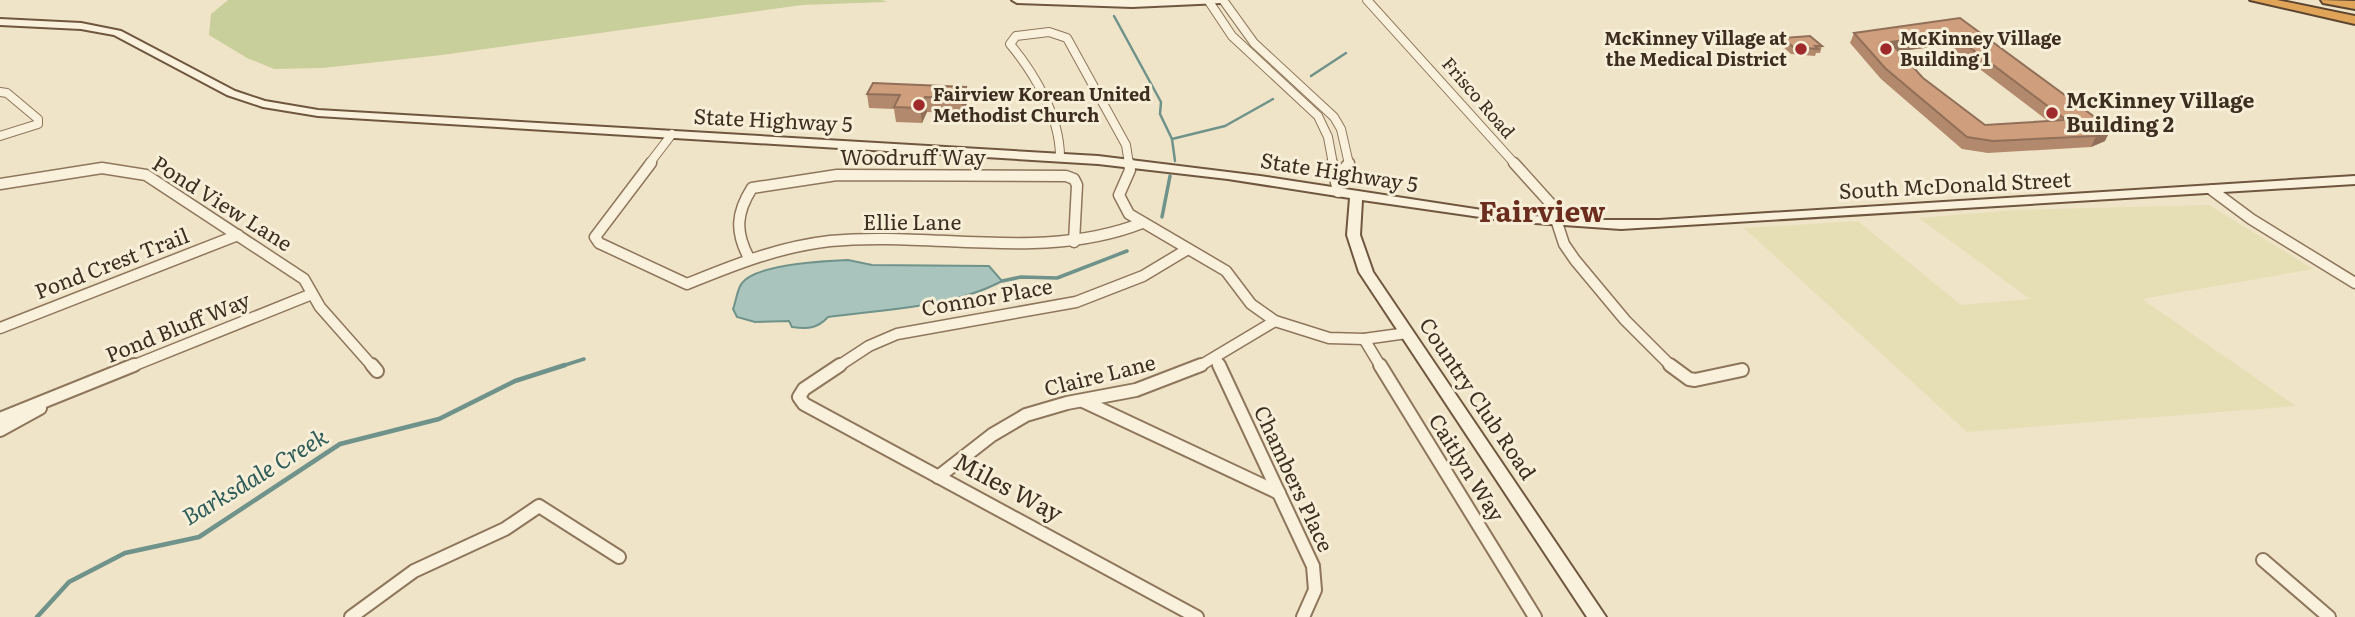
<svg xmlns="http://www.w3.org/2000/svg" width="2355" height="617" font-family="Literata,serif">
<rect width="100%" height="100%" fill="#f0e4c8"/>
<polygon fill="#e6deb5" points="2209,205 2313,269 2142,299 2296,406 1967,432 1744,228 1858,221 1961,305 2030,299 1919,218 2015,210"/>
<polygon fill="#c9cf9b" points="228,0 882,0 888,2 802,5 442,55 323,68 274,69 247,58 209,35 211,14"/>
<path fill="#a9c4bc" stroke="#6f938a" stroke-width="2" d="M 848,260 L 872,265 L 989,266 L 1002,281 C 952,308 884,309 828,317 C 817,329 807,329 792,327 L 789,321 L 755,322 L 737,317 L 733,309 C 736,302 737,289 742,283 C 756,264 824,261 848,260 Z"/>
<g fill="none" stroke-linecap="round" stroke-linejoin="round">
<g stroke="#6f938a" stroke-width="2.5">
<polyline points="1114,16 1161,102 1160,114 1172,139"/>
<polyline points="1311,76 1346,53"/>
<polyline points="1175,161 1172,139 1225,126 1273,99"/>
</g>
<g stroke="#6f938a" stroke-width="3.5">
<polyline points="1162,217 1170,176"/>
<polyline points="1002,281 1021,277 1057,278 1127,251"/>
<polyline points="559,367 584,359"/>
</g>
<polyline stroke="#6f938a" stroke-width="4.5" points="37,617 69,582 125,553 199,537 340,444 439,419 515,381 565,365"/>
<defs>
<g id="street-far2">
<polyline points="1208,0 1232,36 1318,116 1328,137 1333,164"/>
<polyline points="1223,0 1254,43 1334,117 1341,129 1349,164"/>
<polyline points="1367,0 1515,164"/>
<polyline points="0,92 7,93 38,119 38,124 0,136"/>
<path d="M 1060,157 C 1060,117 1035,74 1010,44 L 1016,36 L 1049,32 L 1067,38 L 1126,145 L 1129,164"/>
<polyline points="649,164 672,134"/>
</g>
<g id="street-far1">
<path d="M 651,163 L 595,237 L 599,243 L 687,284 C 734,265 778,247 830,241 C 933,231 1043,262 1142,223"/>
<polyline points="1129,163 1130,170 1119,195 1129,214 1226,271 1251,304 1275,321 1329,338 1364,339 1407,333"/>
<polyline points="1332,163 1338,192"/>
<polyline points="1514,163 1551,204 1564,244 1575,260 1625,320 1672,367"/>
<polyline points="1339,175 1349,163"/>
<polyline points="0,184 102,168 146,175 304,279 320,307 373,367"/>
<polyline points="2212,190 2251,219 2355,283"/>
<path d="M 749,258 C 735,232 736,213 752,188 L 837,175 L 1066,176 L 1074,179 L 1077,185 L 1074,242"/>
<polyline points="0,328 238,235"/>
<polyline points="1364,339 1381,367"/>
<polyline points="1216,359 1220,367"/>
<polyline points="130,367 312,294"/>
<polyline points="837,367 869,346 897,334 1076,302 1143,276 1188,249"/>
<polyline points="1198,367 1275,321"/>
</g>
<g id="street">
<polyline points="372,365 377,371"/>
<polyline points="840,365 804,389 799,397 804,404 1197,617"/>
<polyline points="1219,365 1313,566 1315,590 1303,617"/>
<polyline points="1380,365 1535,617"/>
<polyline points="1670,365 1689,379 1695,380 1742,370"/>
<polyline points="1083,401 1279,493"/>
<polyline points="0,419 134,365"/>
<polyline points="0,430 40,408"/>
<polyline points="938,477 992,435 1026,415 1067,403 1136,390 1201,365"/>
<polyline points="2263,560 2329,617"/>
<polyline points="351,617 414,571 505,529 539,506 619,557"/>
</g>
<g id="secondary">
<polygon points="1012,0 1226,0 1221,3 1132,7 1017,3"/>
<polygon points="0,19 81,23 121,31 235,91 265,101 318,110 1098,156 1260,176 1508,214 1583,220 1659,220 2355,176 2355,184 1621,229 1508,221 1362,200 1360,235 1373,272 1606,617 1587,617 1359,272 1347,235 1350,198 1228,179 1098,164 318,116 263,107 227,95 114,35 81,29 0,25"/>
</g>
<g id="highway">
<polygon points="2250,0 2277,0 2355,16 2355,24"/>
<polygon points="2321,0 2355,1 2355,9 2323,3"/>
</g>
</defs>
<use href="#street-far2" stroke="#8d765c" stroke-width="10"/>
<use href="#street-far1" stroke="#8d765c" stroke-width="13"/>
<use href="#street" stroke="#8d765c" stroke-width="16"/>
<use href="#secondary" stroke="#6f573f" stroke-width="4"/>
<use href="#highway" stroke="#5b4430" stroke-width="4"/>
<use href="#street-far2" stroke="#faf1dc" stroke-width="8"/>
<use href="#street-far1" stroke="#faf1dc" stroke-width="10"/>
<use href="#street" stroke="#faf1dc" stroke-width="12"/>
<use href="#secondary" fill="#faf1dc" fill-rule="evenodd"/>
<use href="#highway" fill="#e0a458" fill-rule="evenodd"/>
</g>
<g fill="#b2896c" fill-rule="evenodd">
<path d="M 1960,18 L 2105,141 L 2091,147 L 1988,153 L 1962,149 L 1881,79 L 1850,43 L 1854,33 ZM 1948,45 L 2048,121 L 1985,125 L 1923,78 L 1899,51 Z"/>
<polygon points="1783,38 1822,46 1820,53 1816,53 1815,56 1791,54 1781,45"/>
<polygon points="966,87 968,101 963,113 927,112 922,123 896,122 894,109 869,108 867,94"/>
</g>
<g fill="#916f58">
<polygon points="1952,34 1948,45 1886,53 1890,42"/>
<polygon points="966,87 968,101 963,113 961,98"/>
<polygon points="925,97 927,112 922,123 920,108"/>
<polygon points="2111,129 2105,141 2091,147 2096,136"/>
</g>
<g fill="#cf9f7d" stroke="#916f58" stroke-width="2" fill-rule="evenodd">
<path d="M 1960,18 L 2111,129 L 2096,136 L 1993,141 L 1967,137 L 1885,68 L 1854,33 ZM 1952,34 L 2066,120 L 1985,125 L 1923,78 L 1890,42 Z"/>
<polygon points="1810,36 1822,46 1815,46 1818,49 1793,47 1783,38"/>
<polygon points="873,83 966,87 961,98 925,97 920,108 894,107 900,95 867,94"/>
</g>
<g fill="#9e2a2b" stroke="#f7eed8" stroke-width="2.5">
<circle cx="1801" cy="49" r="7"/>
<circle cx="1886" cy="49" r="7"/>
<circle cx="919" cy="105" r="7"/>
<circle cx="2052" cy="113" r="7"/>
</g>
<g text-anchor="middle" stroke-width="6" stroke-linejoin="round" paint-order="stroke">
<g font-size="18" font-weight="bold" fill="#3d2e20" stroke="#f7eed8" text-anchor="start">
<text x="1787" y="45" text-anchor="end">McKinney Village at<tspan x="1787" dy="21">the Medical District</tspan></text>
<text x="1900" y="45">McKinney Village<tspan x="1900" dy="21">Building 1</tspan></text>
<text x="933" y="101">Fairview Korean United<tspan x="933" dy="21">Methodist Church</tspan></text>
</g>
<g font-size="18" fill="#3d2e20" stroke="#f7eed8">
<text transform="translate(1478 98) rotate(49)" y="6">Frisco Road</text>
</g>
<g font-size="21" font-weight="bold" fill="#3d2e20" stroke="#f7eed8" text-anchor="start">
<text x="2066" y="108">McKinney Village<tspan x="2066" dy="24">Building 2</tspan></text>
</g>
<g font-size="21" fill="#3d2e20" stroke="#f7eed8">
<text transform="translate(773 121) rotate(3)" y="7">State Highway 5</text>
<text x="913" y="165">Woodruff Way</text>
<text transform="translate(1339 173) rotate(9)" y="7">State Highway 5</text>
<text transform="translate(1955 186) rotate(-3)" y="7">South McDonald Street</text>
<text transform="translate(222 204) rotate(32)" y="7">Pond View Lane</text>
<text x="912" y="230">Ellie Lane</text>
<text transform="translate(112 264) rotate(-21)" y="7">Pond Crest Trail</text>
<text transform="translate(987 298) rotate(-10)" y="7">Connor Place</text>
<text transform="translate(178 328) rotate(-22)" y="7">Pond Bluff Way</text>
<text transform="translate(1100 376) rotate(-14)" y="7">Claire Lane</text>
<text transform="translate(1477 399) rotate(56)" y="7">Country Club Road</text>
<text transform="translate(1466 468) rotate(58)" y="7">Caitlyn Way</text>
<text transform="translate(1293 479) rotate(65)" y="7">Chambers Place</text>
</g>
<g font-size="23" font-style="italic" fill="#2f5d5a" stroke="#f7eed8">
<text transform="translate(255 477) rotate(-31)" y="8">Barksdale Creek</text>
</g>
<g font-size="24" fill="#3d2e20" stroke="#f7eed8">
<text transform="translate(1008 488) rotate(28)" y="8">Miles Way</text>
</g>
<g font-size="28" font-weight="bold" fill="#6b2e1e" stroke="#f7eed8">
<text x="1542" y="222">Fairview</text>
</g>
</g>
</svg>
